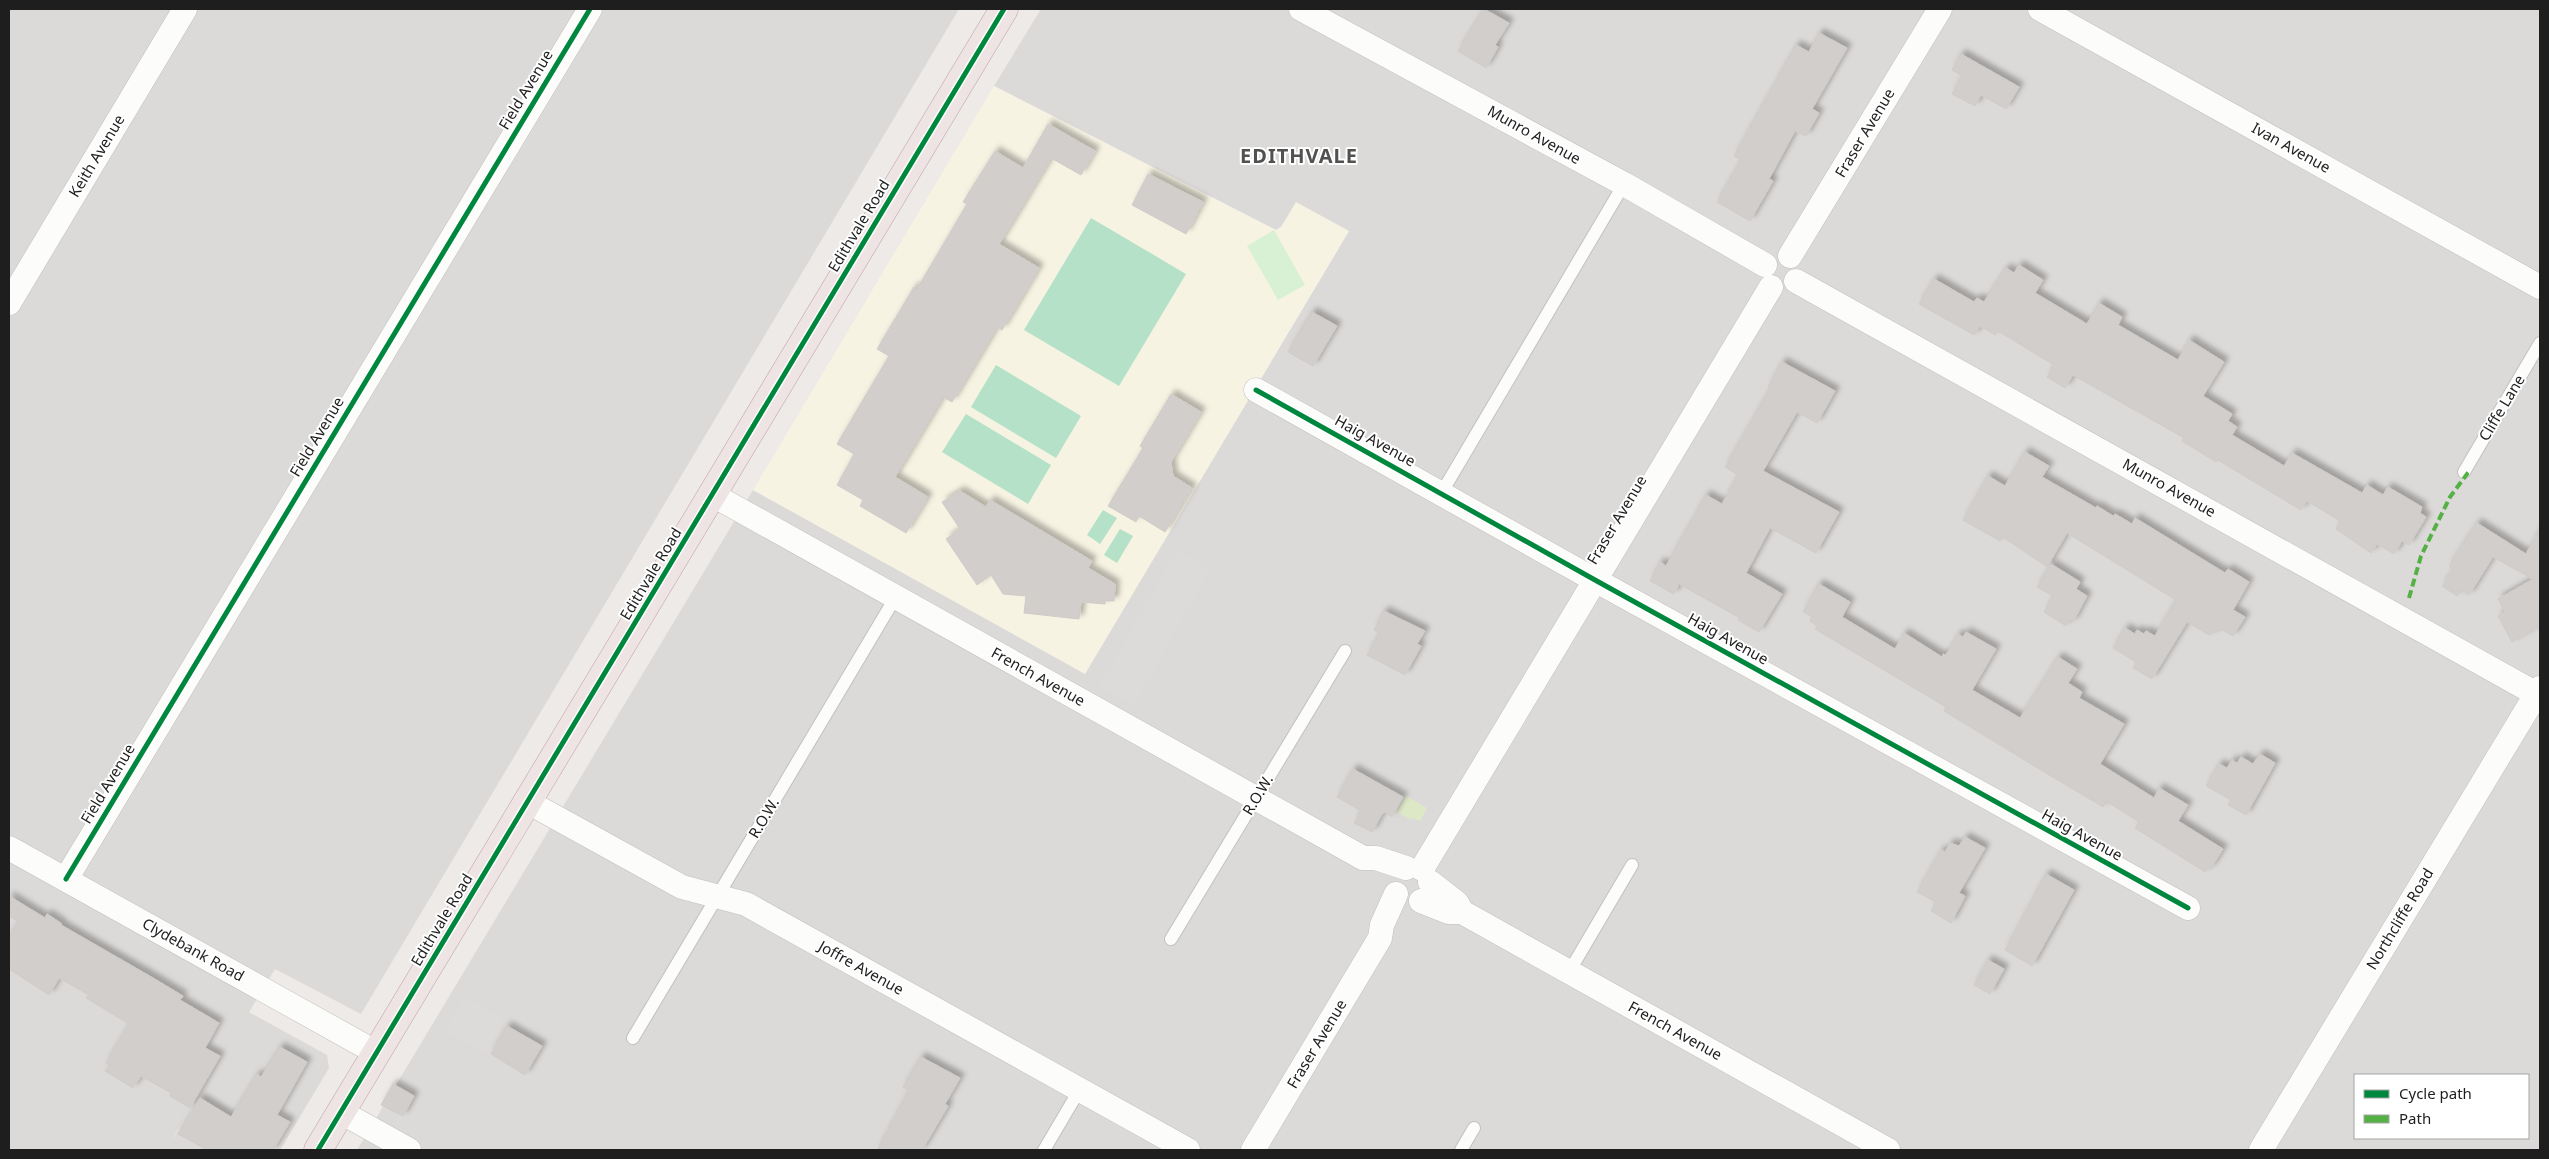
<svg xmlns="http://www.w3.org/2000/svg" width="2549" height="1159" font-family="'Noto Sans',sans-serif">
<defs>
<filter id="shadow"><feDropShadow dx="4.5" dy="-4.5" stdDeviation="2.5" flood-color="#0004"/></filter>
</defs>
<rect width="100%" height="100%" fill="#edeae7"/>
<g fill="#dcdad8" fill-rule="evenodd">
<polygon points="9,9 959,9 361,1014 275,969 173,1138 194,1150 9,1150"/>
<path d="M 1041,9 L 2540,9 L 2540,1150 L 357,1150 L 753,490 L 1085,673 L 1349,231 L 1281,227 L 1276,230 L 994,86 ZM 2355,1075 L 2528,1075 L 2528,1138 L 2355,1138 Z"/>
</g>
<polygon fill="#f6f3e3" points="994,86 1276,230 1281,227 1296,202 1349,231 1085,674 753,490"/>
<polygon fill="#dbdad8" points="247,1011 327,1055 329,1068 280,1150 194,1150 173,1139"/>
<polygon fill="#dde8c7" points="1406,796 1427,808 1420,821 1413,818 1411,820 1397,812"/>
<polygon fill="#d8f1d4" points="1274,230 1305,285 1278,300 1247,246"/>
<g fill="#b4e1c8">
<polygon points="1091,218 1186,274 1119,386 1024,330"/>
<polygon points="996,365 1081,416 1056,458 971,407"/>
<polygon points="966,414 1051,465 1028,504 942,452"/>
<polygon points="1103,510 1117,518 1100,544 1087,535"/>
<polygon points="1120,529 1133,536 1117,563 1104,555"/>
</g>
<g fill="#dddbda">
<polygon points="1177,550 1209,570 1134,706 1099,686"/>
<polygon points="464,996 504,1019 485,1053 444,1031"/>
</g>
<g fill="#d1cecc" stroke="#d0cbc9" filter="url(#shadow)">
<polygon points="1484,9 1509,23 1495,45 1498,47 1486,68 1458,51"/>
<polygon points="1819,33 1847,48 1812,109 1819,113 1806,136 1795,131 1769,179 1773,181 1750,221 1717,202 1741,160 1734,156 1796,45 1809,52"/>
<polygon points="1961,54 2019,87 2006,109 1981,95 1975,106 1952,94 1962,76 1952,70"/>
<polygon points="1048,124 1095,151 1081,175 1051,158 999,244 1039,268 1002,330 997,327 952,402 943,397 895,477 928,497 906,533 860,506 863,500 837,485 854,454 837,444 889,356 877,349 914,287 917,289 967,204 963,202 995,151 1023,168"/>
<polygon points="1148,174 1203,202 1186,234 1132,205"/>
<polygon points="2019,265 2043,280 2035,293 2087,324 2099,303 2122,317 2118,325 2178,360 2189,340 2224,362 2203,396 2232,414 2228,421 2237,427 2232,435 2284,466 2292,453 2362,493 2367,485 2383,495 2388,487 2422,507 2420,513 2426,517 2409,545 2402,541 2394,554 2377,544 2371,553 2336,529 2340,521 2307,501 2301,510 2218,460 2216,462 2182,441 2184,438 2073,375 2065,388 2047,377 2054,365 1998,331 1995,335 1980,326 1974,335 1919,304 1934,279 1974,302 1977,298 1984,302 2006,268 2014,273"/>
<polygon points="1312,312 1337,326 1313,366 1288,352"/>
<polygon points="1782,362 1835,391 1817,423 1797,412 1763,471 1839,512 1816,553 1770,528 1746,573 1782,594 1759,632 1738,620 1740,618 1679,584 1674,594 1650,581 1660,562 1666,566 1706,495 1722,504 1738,475 1725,467 1770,389 1768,387"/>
<polygon points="1171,394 1201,412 1171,462 1173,476 1192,488 1165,532 1139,516 1136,522 1108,506 1143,448 1140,446"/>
<polygon points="2025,452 2049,466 2042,477 2096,508 2097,506 2113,516 2115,514 2132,524 2135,518 2225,573 2228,569 2249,582 2233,610 2245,617 2233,636 2221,629 2209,635 2187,622 2152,679 2133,668 2136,662 2113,648 2125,628 2135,634 2137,630 2144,634 2146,631 2155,636 2176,600 2067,533 2047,567 2003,537 2000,541 1963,520 1988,476 2005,486"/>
<polygon points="960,491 986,507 990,500 1092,561 1088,568 1115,584 1114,601 1105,601 1105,604 1081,602 1079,619 1024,613 1026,596 1003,594 991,575 977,585 946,539 960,529 942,502"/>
<polygon points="2477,523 2526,554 2540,528 2540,626 2512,642 2498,616 2505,612 2498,599 2533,579 2493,557 2469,595 2461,590 2457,596 2442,586 2453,569 2449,566"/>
<polygon points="2051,564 2080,582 2076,589 2087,596 2073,622 2069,620 2066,626 2044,612 2053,596 2037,587"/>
<polygon points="1819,584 1850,602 1842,617 1895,649 1904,633 1942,657 1943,654 1946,655 1958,634 1963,637 1966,632 1996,649 1972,690 2020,718 2058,657 2077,669 2068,683 2082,692 2079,698 2124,724 2100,764 2154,798 2159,788 2188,805 2178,821 2223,849 2211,868 2209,867 2205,872 2135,828 2139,822 2106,801 2103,807 2036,767 1944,711 1946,707 1815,629 1817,626 1810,621 1812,617 1803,612"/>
<polygon points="1384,611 1425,631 1417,644 1421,646 1405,675 1367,655 1379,633 1374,630"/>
<polygon points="2260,754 2275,763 2246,815 2228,805 2231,800 2206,786 2219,764 2227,768 2232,760 2237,763 2241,757 2253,764"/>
<polygon points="1353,769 1403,797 1392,817 1385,812 1382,814 1372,832 1354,823 1361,811 1337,797"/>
<polygon points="1965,837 1985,848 1959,893 1965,896 1951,923 1931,911 1936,902 1917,892 1941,850 1945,852 1950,843 1959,846"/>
<polygon points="2046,874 2074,890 2032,966 2005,950"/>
<polygon points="9,896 45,918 47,914 62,924 61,925 153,978 183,996 180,1000 219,1023 205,1048 220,1056 190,1108 170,1096 171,1093 141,1076 133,1088 105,1071 110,1065 106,1063 129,1024 86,998 89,995 59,978 49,995 9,969 9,937 19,922 9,916"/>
<polygon points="1988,960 2004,969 1990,994 1974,985"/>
<polygon points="507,1026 542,1046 525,1075 491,1054"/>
<polygon points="280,1047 307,1062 277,1115 290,1122 273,1150 207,1150 178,1134 200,1098 231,1117 257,1074 261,1077"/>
<polygon points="921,1057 960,1078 945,1104 948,1106 922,1150 877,1150 909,1090 903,1087"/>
<polygon points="393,1084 414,1096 403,1116 381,1105"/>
</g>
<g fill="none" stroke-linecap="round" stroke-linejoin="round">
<defs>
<g id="service">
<polyline points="2464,472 2540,343"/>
<polyline points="1442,492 1624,184"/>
<polyline points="1171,939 1345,651"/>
<polyline points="1569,972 1632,865"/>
<polyline points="633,1038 895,598"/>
<polyline points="1044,1150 1080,1089"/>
<polyline points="1461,1150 1474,1128"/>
</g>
<g id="minor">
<polyline points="1301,9 1624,184 1765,265"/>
<polyline points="2040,9 2540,287"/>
<polyline points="1790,256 1940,9"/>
<polyline points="1796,281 2540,696"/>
<polyline points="9,303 185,9"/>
<polyline points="1256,390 1595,580 2188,908"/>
<polyline points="713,495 1363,858 1376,858 1406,868"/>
<polyline points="528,802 682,887 746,904 1188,1150"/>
<polyline points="9,848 377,1053"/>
<polyline points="1422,869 1771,287"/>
<polyline points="66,879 590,9"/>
<polyline points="1430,882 1457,903 1462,912"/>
<polyline points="1421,901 1449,912 1462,912 1888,1150"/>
<polyline points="341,1112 409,1150"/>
<polyline points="1253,1150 1380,938 1382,925 1396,894"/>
<polyline points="2261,1150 2540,688"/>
</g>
<polyline id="trunk" points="318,1150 1004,9"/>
</defs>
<use href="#service" stroke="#c2c1bf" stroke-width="14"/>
<use href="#minor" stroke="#c2c1bf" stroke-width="25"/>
<use href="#trunk" stroke="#c0a0ad" stroke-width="29"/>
<use href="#service" stroke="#fcfcfb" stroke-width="12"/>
<use href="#minor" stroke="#fcfcfb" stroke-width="24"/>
<use href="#trunk" stroke="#ede4e3" stroke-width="28"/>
<polyline stroke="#55b145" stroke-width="4" stroke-dasharray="8 4" stroke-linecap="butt" points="2409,598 2421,556 2450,497 2467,474 2464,472"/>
<defs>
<g id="cycleway">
<polyline points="1256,390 1595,580 2188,908"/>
<polyline points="66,879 590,9"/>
<polyline points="318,1150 1004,9"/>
</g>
</defs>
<use href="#cycleway" stroke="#fff" stroke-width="8"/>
<use href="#cycleway" stroke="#00873e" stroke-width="5"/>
</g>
<g text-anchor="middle" stroke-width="4" stroke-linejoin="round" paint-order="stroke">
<g font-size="15" fill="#1e1e1e" stroke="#fff">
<text transform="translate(526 90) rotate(-59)" y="5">Field Avenue</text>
<text transform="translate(1865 133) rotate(-59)" y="5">Fraser Avenue</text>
<text transform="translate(1534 135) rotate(29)" y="5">Munro Avenue</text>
<text transform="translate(2291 148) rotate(29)" y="5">Ivan Avenue</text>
<text transform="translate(97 156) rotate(-59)" y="5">Keith Avenue</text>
<text transform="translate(859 226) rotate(-59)" y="5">Edithvale Road</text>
<text transform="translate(2502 408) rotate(-59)" y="5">Cliffe Lane</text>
<text transform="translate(317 437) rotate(-59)" y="5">Field Avenue</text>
<text transform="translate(1375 441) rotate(29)" y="5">Haig Avenue</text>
<text transform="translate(2169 488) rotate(29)" y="5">Munro Avenue</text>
<text transform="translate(1617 520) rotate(-59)" y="5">Fraser Avenue</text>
<text transform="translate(651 574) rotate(-59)" y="5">Edithvale Road</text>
<text transform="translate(1728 639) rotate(29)" y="5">Haig Avenue</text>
<text transform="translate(1038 677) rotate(29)" y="5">French Avenue</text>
<text transform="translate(108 784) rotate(-59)" y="5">Field Avenue</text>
<text transform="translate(1258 795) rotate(-59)" y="5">R.O.W.</text>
<text transform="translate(764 818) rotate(-59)" y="5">R.O.W.</text>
<text transform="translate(2082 835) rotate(29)" y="5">Haig Avenue</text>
<text transform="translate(2400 919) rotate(-59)" y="5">Northcliffe Road</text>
<text transform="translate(442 920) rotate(-59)" y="5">Edithvale Road</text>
<text transform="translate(193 950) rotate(29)" y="5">Clydebank Road</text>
<text transform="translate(861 968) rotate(29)" y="5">Joffre Avenue</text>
<text transform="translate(1675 1031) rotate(29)" y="5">French Avenue</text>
<text transform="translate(1317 1044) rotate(-59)" y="5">Fraser Avenue</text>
</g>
<g font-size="20" font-weight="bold" letter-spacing="1" fill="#515151" stroke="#fff">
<text x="1299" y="163">EDITHVALE</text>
</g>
</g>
<rect width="2549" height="1159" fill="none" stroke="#1e1e1e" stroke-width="20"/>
<rect x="2354" y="1074" width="175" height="65" fill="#ffffff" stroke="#a5a5a5"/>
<rect x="2364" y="1090" width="25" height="8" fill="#00873e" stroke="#a5a5a5"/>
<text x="2399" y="1099" font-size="15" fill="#1e1e1e">Cycle path</text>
<rect x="2364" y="1115" width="25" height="8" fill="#55b145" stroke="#a5a5a5"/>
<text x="2399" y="1124" font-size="15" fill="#1e1e1e">Path</text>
</svg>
